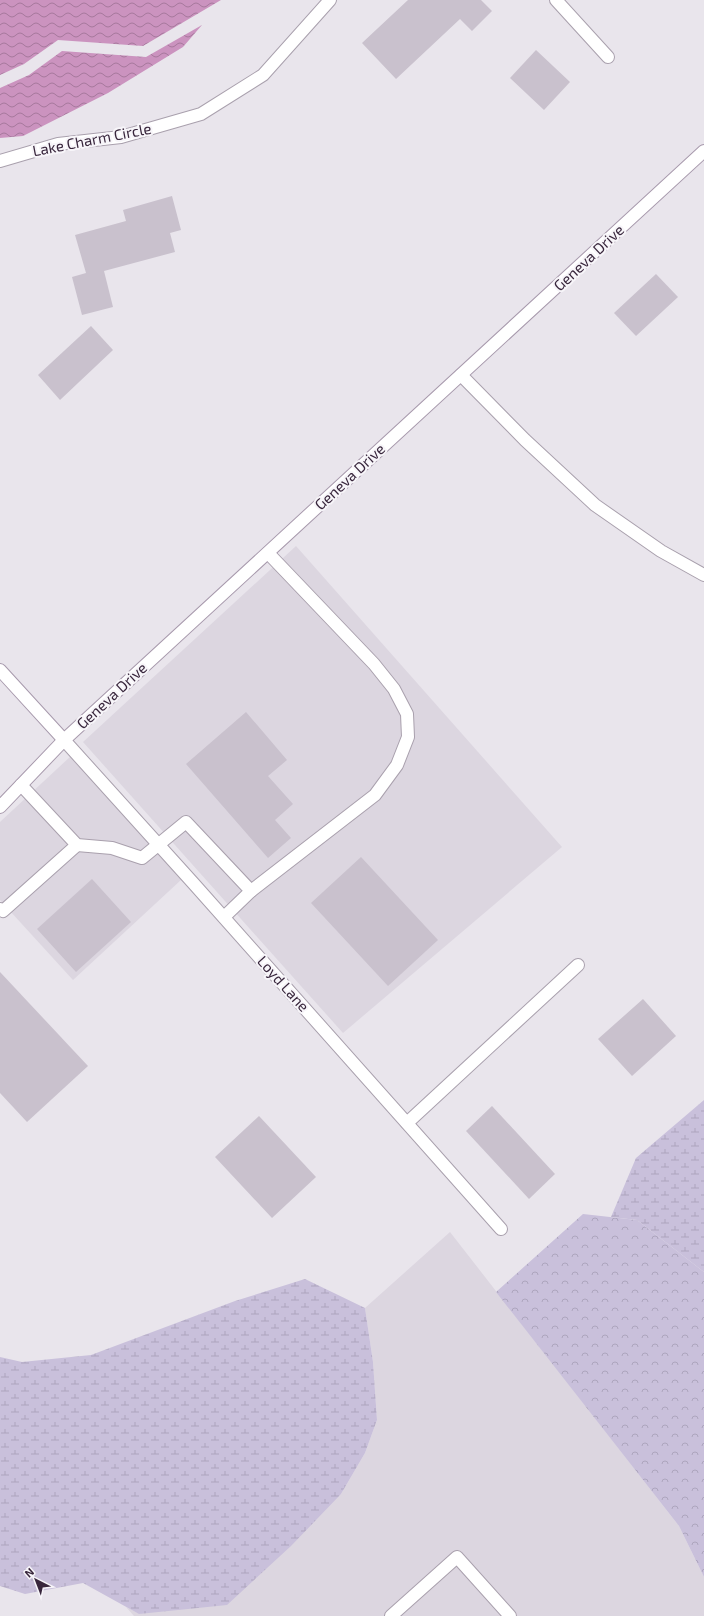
<svg xmlns="http://www.w3.org/2000/svg" width="704" height="1616" font-family="'Exo 2',sans-serif">
<defs>
<pattern id="forest-crowns" width="20" height="18" patternUnits="userSpaceOnUse"><rect width="20" height="18" fill="#c9c0db"/><path d="M2 6a3 3 0 1 1 6 0M12 15a3 3 0 1 1 6 0" fill="none" stroke="#ada5bd"/></pattern>
<pattern id="wetland-marsh" width="20" height="14" patternUnits="userSpaceOnUse"><rect width="20" height="14" fill="#c9c0db"/><path d="M1 5h8M5 5V1M11 12h8M15 12V8" fill="none" stroke="#ada5bd"/></pattern>
<pattern id="water-waves" width="16" height="10" patternUnits="userSpaceOnUse"><rect width="16" height="10" fill="#cb93bf"/><path d="M0 5q4-4 8 0t8 0" fill="none" stroke="#a6789c"/></pattern>
</defs>
<rect width="100%" height="100%" fill="#e9e5ec"/>
<g fill="#dcd6e0">
<polygon points="296,546 562,847 343,1033 83,742"/>
<polygon points="71,756 182,879 73,980 0,900 0,822"/>
<polygon points="450,1232 679,1526 704,1577 704,1616 134,1616 126,1607 140,1614 341,1494 365,1453 377,1420 373,1362 365,1308"/>
</g>
<polygon fill="url(#forest-crowns)" points="583,1214 637,1220 704,1272 704,1577 679,1526 496,1292"/>
<g fill="url(#wetland-marsh)">
<polygon points="704,1100 704,1272 637,1220 611,1217 636,1158"/>
<polygon points="305,1279 365,1308 373,1362 377,1420 365,1453 341,1494 291,1546 227,1605 139,1614 83,1583 25,1594 0,1586 0,1357 22,1362 91,1355 235,1301"/>
</g>
<g fill="url(#water-waves)">
<polygon points="0,0 221,0 143,46 58,40 24,64 0,75"/>
<polygon points="202,25 183,47 108,93 23,136 0,138 0,88 29,75 62,51 146,57"/>
</g>
<g fill="#c9c1cd">
<polygon points="408,0 481,0 492,11 472,31 460,19 396,79 362,43"/>
<polygon points="536,50 570,82 544,110 510,78"/>
<polygon points="172,196 181,230 170,233 175,252 104,271 113,307 82,315 72,277 86,273 75,235 126,221 123,210"/>
<polygon points="656,274 678,297 636,336 614,313"/>
<polygon points="91,326 113,350 60,400 38,375"/>
<polygon points="246,712 287,760 268,776 293,804 275,820 291,838 268,858 186,764"/>
<polygon points="361,857 438,940 388,986 311,903"/>
<polygon points="92,879 131,922 76,972 37,929"/>
<polygon points="0,972 88,1066 27,1122 0,1093"/>
<polygon points="643,999 676,1036 632,1076 598,1039"/>
<polygon points="492,1106 555,1174 529,1199 466,1131"/>
<polygon points="259,1116 316,1177 272,1218 215,1157"/>
</g>
<g fill="none" stroke-linecap="round" stroke-linejoin="round">
<defs>
<g id="lane">
<polyline points="461,375 525,440 595,505 661,551 704,575"/>
<polyline points="21,785 77,845 112,848 142,858 186,822 251,891 224,917"/>
<polyline points="251,891 375,795 397,765 408,737 407,714 394,689 374,664 268,553"/>
<polyline points="0,909 3,911 77,845"/>
<polyline points="407,1123 578,965"/>
<polyline points="391,1616 457,1557 510,1616"/>
</g>
<g id="street">
<polyline points="556,0 608,57"/>
<polyline points="0,161 58,144 121,137 201,114 263,75 330,0"/>
<polyline points="64,740 194,884 501,1229"/>
</g>
<g id="secondary">
<polyline points="0,670 64,740"/>
<polyline points="0,807 64,740 704,151"/>
</g>
</defs>
<use href="#lane" stroke="#a9a0ad" stroke-width="14"/>
<use href="#street" stroke="#a9a0ad" stroke-width="14"/>
<use href="#secondary" stroke="#a799ac" stroke-width="14"/>
<use href="#lane" stroke="#fff" stroke-width="12"/>
<use href="#street" stroke="#fff" stroke-width="12"/>
<use href="#secondary" stroke="#fff" stroke-width="12"/>
</g>
<g text-anchor="middle" stroke-width="4" stroke-linejoin="round" paint-order="stroke">
<g font-size="15" fill="#38263c" stroke="#f7f5f9">
<text transform="translate(92 140) rotate(-11)" y="5">Lake Charm Circle</text>
<text transform="translate(589 258) rotate(-43)" y="5">Geneva Drive</text>
<text transform="translate(350 477) rotate(-43)" y="5">Geneva Drive</text>
<text transform="translate(112 696) rotate(-43)" y="5">Geneva Drive</text>
<text transform="translate(283 984) rotate(48)" y="5">Loyd Lane</text>
</g>
</g>
<g transform="translate(36 1580) rotate(318)" stroke="#f7f5f9" stroke-width="3" paint-order="stroke">
<path d="M0-3L7 15L0 10L-7 15Z" fill="#38263c"/>
<text y="-6" font-size="11" font-weight="bold" text-anchor="middle" fill="#38263c">N</text>
</g>
</svg>
